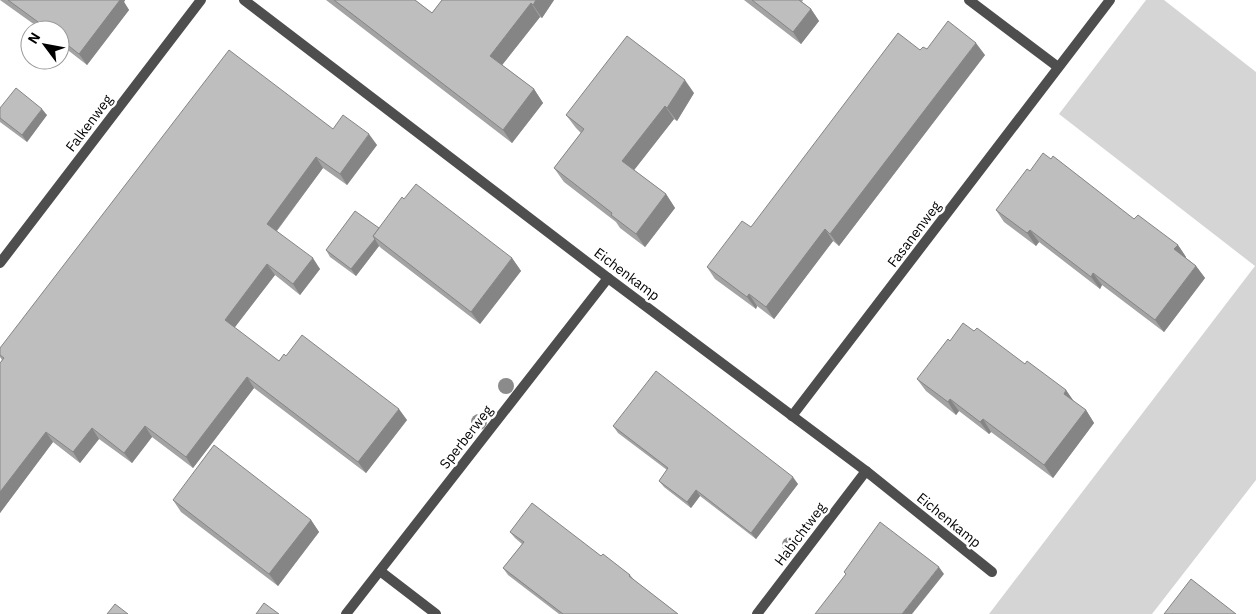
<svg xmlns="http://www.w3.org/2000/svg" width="1256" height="614" font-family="'IBM Plex Sans',sans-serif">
<rect width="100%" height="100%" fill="#fff"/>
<polygon fill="#d5d5d5" points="1146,0 1164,0 1256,72 1256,480 1152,614 989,614 1255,266 1059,114"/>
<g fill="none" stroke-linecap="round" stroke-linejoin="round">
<g stroke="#4e4e4e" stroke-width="10">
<polyline points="244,0 608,278 866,471 992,572"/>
<polyline points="969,0 1058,67"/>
<polyline points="0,263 201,0"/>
<polyline points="792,416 1110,0"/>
<polyline points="380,571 436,614"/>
<polyline points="346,614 608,278"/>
<polyline points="757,614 866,471"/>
</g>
</g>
<g fill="#8b8b8b">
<circle cx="506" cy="386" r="8"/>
<circle cx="479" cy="422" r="8"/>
<circle cx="790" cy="545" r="8"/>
</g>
<g fill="#a3a3a3">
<polygon points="0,0 125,0 124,2 129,10 87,65 60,44 60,30 42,30"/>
<polygon points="326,0 415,0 432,13 442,0 554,0 542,18 540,17 502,65 534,89 543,103 512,143"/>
<polygon points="744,0 803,0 802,2 811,9 819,21 801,44"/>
<polygon points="927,49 985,55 839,246 833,241 774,319 757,306 756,309 715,279 707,267 751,227 920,50"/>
<polygon points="694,93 677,121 674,119 634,170 666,194 675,208 645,247 620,228 616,222 564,182 554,168 581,133 576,128 566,115"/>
<polygon points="0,108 47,115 27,142 0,122"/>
<polygon points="333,129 377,145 347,185 323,168 277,231 320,269 300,295 275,275 234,328 279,361 407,420 366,473 254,388 193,468 152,437 132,463 99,439 80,463 53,442 0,513 0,363 2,360 0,357 0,348"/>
<polygon points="1030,171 1134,219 1178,245 1186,257 1186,258 1196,266 1205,278 1164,332 1102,285 1100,289 1039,242 1036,246 1004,222 996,210"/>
<polygon points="404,199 512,258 521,271 480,324 381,248 379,246 356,276 330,257 326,250 379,228"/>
<polygon points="950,341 1025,364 1066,390 1074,402 1086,410 1094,423 1053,478 991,432 989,434 959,411 956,415 926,391 917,379"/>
<polygon points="613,426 798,484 756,539 700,496 691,508 664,487 659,481 667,470 618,433"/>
<polygon points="173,500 311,520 319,532 278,586 181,512"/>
<polygon points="510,532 601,556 630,575 635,581 678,614 559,614 508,575 503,568 522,544 515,538"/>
</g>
<g fill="#858585">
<polygon points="119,0 125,0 124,2 129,10 87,65 79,54"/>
<polygon points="536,0 554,0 542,18 533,5"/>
<polygon points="531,3 540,17 499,69 490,56"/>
<polygon points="811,9 819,21 801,44 793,32"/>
<polygon points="976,43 985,55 839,246 830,234"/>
<polygon points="685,80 694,93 677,121 667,108"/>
<polygon points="534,89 543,103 512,143 503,130"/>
<polygon points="665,106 674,119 631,174 622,161"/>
<polygon points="42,109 47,115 27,142 22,135"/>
<polygon points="369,134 377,145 347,185 340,174"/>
<polygon points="316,157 323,168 274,234 267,224"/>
<polygon points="666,194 675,208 645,247 636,234"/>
<polygon points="825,229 833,241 774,319 766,307"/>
<polygon points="1030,230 1039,242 1036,246 1027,233"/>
<polygon points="375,239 379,246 356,276 351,269"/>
<polygon points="1178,245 1186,257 1183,261 1174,249"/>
<polygon points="313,258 320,269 300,295 293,284"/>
<polygon points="512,258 521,271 480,324 471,312"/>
<polygon points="267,264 275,275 232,331 225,320"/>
<polygon points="1196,266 1205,278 1164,332 1155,320"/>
<polygon points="1093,273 1102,285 1100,289 1091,277"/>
<polygon points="749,294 757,306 756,309 747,297"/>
<polygon points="247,377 254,388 193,468 186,457"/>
<polygon points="1066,390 1075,403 1064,394"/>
<polygon points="950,399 959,411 956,415 948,402"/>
<polygon points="399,409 407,420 366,473 358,462"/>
<polygon points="1086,410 1094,423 1053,478 1044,465"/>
<polygon points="983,419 991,432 989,434 980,422"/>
<polygon points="145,426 152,437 132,463 124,453"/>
<polygon points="92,428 99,439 80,463 73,452"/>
<polygon points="46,432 53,442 0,513 0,492"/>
<polygon points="793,477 798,484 756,539 751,533"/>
<polygon points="696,490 700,496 691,508 687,502"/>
<polygon points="311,520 319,532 278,586 269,574"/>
<polygon points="939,567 944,574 912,614 902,614"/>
</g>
<g fill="#bebebe" stroke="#858585">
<polygon points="8,0 120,0 79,54 60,39 60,30 49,30"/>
<polygon points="334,0 415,0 432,13 442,0 536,0 533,5 531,3 490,56 534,89 503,130"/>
<polygon points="752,0 799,0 811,9 793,32"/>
<polygon points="948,21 976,43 830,234 825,229 766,307 749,294 747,297 707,267 742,221 751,227 898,33 920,50 923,47 927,49"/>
<polygon points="627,36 685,80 667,108 665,106 622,161 666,194 636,234 611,215 612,213 554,168 584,129 566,115"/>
<polygon points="229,50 333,129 343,115 369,134 340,174 316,157 267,224 313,258 293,284 267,264 225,320 279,361 284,354 286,356 302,335 399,409 358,462 247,377 186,457 145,426 124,453 92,428 73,452 46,432 0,492 0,363 4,358 0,355 0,348"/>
<polygon points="16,88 42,109 22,135 0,118 0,108"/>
<polygon points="1043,153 1051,159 1053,156 1134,219 1138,215 1178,245 1174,249 1196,266 1155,320 1093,273 1091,277 1030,230 1027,233 996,210 1027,169 1030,171"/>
<polygon points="416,184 512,258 471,312 373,236 402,197 404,199"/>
<polygon points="355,211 379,228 373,236 375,239 351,269 326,250"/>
<polygon points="963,323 974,331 977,328 1025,364 1027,361 1066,390 1064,394 1086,410 1044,465 983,419 980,422 950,399 948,402 917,379 948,339 950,341"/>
<polygon points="656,371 793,477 751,533 696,490 687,502 659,481 668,468 613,426"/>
<polygon points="214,445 311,520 269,574 173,500"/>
<polygon points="532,503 601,556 603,554 630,575 629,576 678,614 563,614 503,568 524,542 510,532"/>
<polygon points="880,522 939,567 902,614 815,614 846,574 844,572"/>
<polygon points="1191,579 1236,614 1164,614"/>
<polygon points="264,603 279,614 256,614"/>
<polygon points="115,604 128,614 107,614"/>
</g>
<g text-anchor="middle" stroke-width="5" stroke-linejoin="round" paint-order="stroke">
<g font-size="14" fill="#000" stroke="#fff">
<text transform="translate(89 123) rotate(-53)" y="5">Falkenweg</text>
<text transform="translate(914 234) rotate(-53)" y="5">Fasanenweg</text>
<text transform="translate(627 274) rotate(37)" y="5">Eichenkamp</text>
<text transform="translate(466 437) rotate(-52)" y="5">Sperberweg</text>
<text transform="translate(949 520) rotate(39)" y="5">Eichenkamp</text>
<text transform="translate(800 534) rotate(-53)" y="5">Habichtweg</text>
</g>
</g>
<g transform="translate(45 45) rotate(302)"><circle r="24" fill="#ffffff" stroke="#999999"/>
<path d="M0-4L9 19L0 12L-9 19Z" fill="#000000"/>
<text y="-8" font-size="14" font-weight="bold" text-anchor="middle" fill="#000000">N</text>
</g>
</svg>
